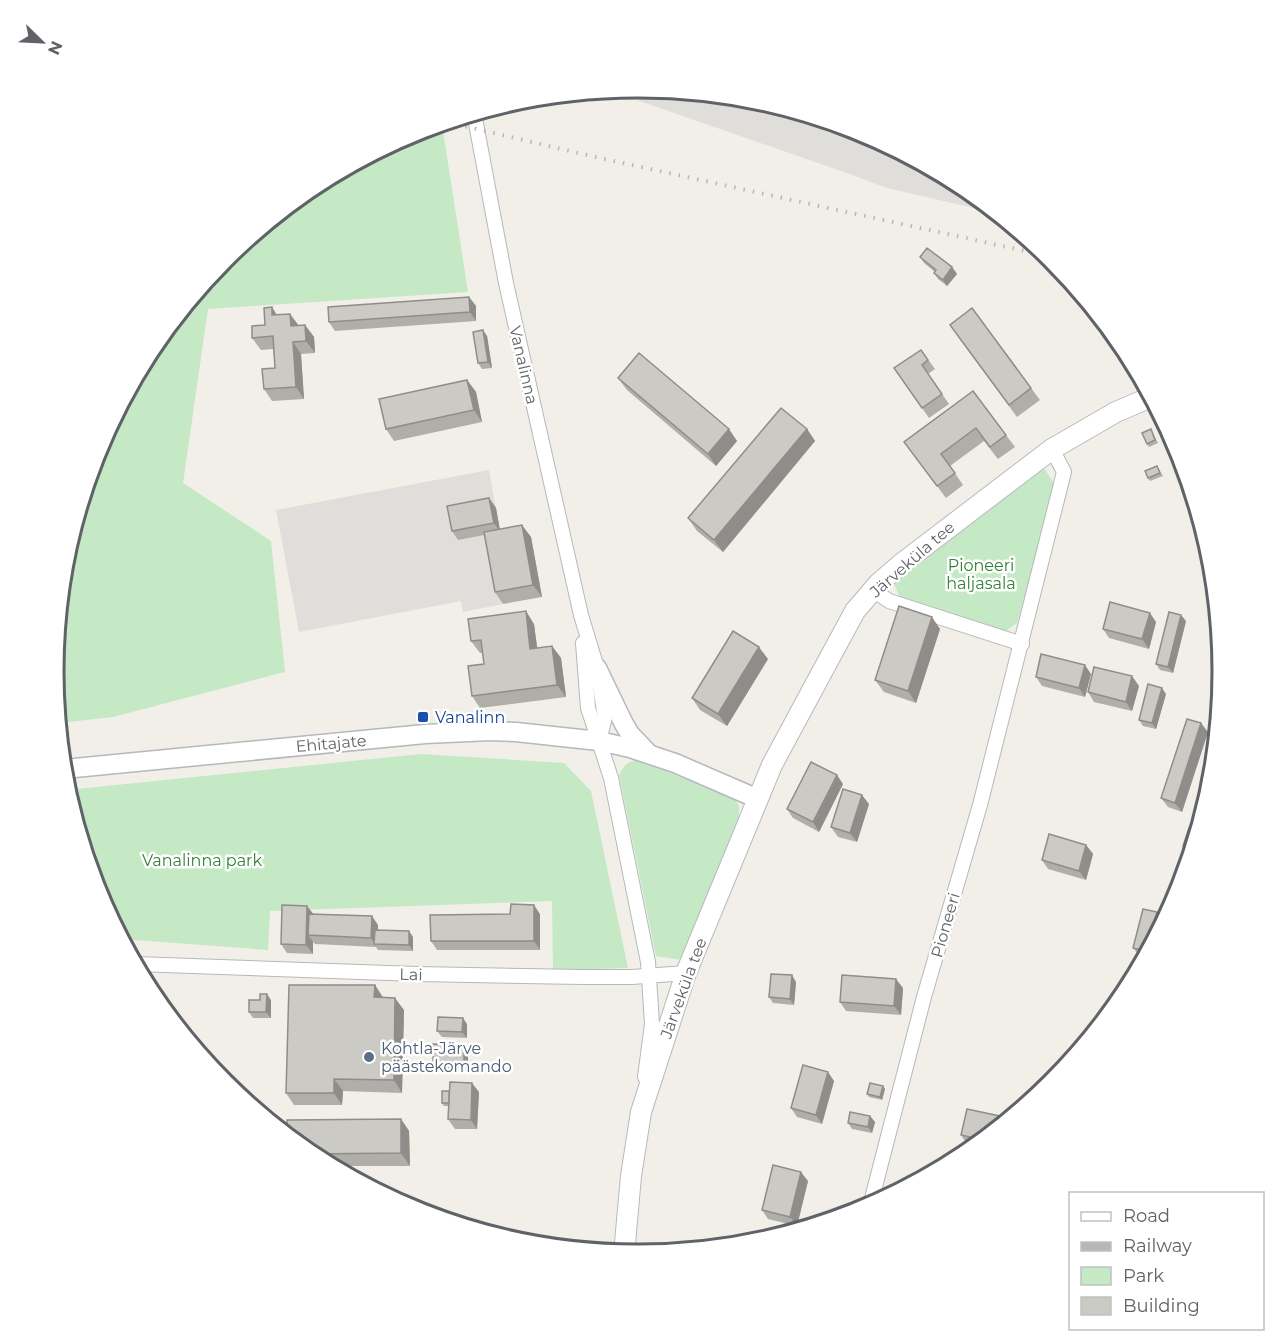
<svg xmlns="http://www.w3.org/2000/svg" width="1276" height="1342" font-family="Montserrat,sans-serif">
<rect width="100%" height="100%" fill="#f1efe8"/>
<g fill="#e0deda">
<polygon points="638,87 752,98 862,132 963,186 996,213 887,188 844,172 608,90"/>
<polygon points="489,470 500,532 490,534 503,604 463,612 461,601 299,632 276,510"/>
</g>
<g fill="#c5e8c5">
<polygon points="428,127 443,131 468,292 208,309 183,483 271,541 285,672 113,717 59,723 54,671 65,557 99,447 153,346 225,258 314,185 415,131"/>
<polygon points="1043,467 1055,485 1017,623 1004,632 900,598 893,581"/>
<polygon points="421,754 564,763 591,791 628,968 553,970 552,901 270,911 268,950 122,939 98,894 67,790"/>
<path d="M 635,760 L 666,771 L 735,800 L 739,806 L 739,816 L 682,960 L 656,956 L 619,775 C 623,767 626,763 635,760 Z"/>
</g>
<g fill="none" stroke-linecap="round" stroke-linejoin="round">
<defs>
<g id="minor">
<polyline points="474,113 506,283 581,615 597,668 605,717 599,741"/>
<polyline points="873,590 889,601 1022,644"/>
<polyline points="583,643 588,708 611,778 648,962 652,1024 645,1077"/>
<polyline points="136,964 417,974 583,977 632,977 686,973"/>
<polyline points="870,1206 924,997 980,805 1064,472 1052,449"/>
</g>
<g id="tertiary">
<polyline points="597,668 624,724 630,734 648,753"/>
<polyline points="64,769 425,734 490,731 516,732 599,741 630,748 675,763 758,799"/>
</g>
<polyline id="secondary" points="624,1254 631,1176 641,1112 686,973 772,765 815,685 855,611 879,583 901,564 1052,449 1116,412 1151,397"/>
</defs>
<use href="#minor" stroke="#b5b8bc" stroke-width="16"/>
<use href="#tertiary" stroke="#b5b8bc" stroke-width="21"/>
<use href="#secondary" stroke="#b6babf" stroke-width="22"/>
<use href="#minor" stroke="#fff" stroke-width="14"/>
<use href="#tertiary" stroke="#fff" stroke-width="18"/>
<use href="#secondary" stroke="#fff" stroke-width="20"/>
<polyline stroke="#b6b7b8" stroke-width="4" stroke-dasharray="1.5 8" stroke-linecap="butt" points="447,122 591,156 1048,256"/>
</g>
<g fill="#afaea9">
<polygon points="889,146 899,152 896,154"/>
<polygon points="920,257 952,267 957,274 947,286 938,279 934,273 935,272 924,263"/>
<polygon points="469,297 476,306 476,321 335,331 329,322"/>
<polygon points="290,314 298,325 305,325 314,337 315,353 301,354 304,399 272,401 264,389 275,368 273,349 261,350 252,338 277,315"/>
<polygon points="487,336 492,368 482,369 478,363"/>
<polygon points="958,337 1031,388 1040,400 1017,417"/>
<polygon points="921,350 935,369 928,374 949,404 929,418 894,368"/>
<polygon points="618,378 737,441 716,466 627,390"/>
<polygon points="467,380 476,392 482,422 394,441 386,429"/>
<polygon points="973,391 1015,447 998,459 984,441 950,466 963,485 946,498 904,442"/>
<polygon points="807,429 815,441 723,552 697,531 688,518"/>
<polygon points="1151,429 1158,443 1149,447 1147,444"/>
<polygon points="1157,466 1163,476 1150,481 1148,478"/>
<polygon points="489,498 496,508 500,529 531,537 542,597 503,604 495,592 484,535 458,540 452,531"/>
<polygon points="1186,621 1173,673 1160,670 1156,664"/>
<polygon points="1156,622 1149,649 1109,638 1103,629"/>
<polygon points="534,624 537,648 552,646 561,658 566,697 480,708 472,696 484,664 483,653 480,653 471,641"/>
<polygon points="940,629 916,703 884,692 875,680"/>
<polygon points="768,659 727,726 700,710 692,698"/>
<polygon points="1091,674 1085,697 1042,686 1036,677"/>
<polygon points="1139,686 1132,711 1094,702 1088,692"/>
<polygon points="1166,694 1156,729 1143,726 1139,720"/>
<polygon points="1208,732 1182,812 1168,807 1161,798"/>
<polygon points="843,784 819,832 793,818 787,809"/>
<polygon points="869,804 857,842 838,837 831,827"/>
<polygon points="1197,831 1190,853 1187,853 1183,846"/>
<polygon points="1086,845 1093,854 1086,880 1048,869 1042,860"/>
<polygon points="1187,863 1180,886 1178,885 1174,879"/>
<polygon points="307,906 313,914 378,925 378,930 413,937 413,951 378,950 376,947 315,944 313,942 313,954 287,953 281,944"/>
<polygon points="540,914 540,950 437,950 431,941"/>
<polygon points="1162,918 1159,929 1145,955 1138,954 1133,948"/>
<polygon points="796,982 794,1005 773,1003 769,997"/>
<polygon points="375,985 383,997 404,1010 402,1093 343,1091 342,1105 294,1105 286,1093"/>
<polygon points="903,988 901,1015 846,1011 840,1002"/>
<polygon points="260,1000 271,1000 271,1018 253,1018 249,1012"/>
<polygon points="467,1024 467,1038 442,1037 437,1031"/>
<polygon points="464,1045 468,1051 468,1071 437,1071 433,1065"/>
<polygon points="834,1081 822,1124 797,1117 791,1108"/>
<polygon points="885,1089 882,1100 869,1097 867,1094"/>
<polygon points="479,1092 477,1129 455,1129 448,1119 449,1106 444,1106 442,1103"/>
<polygon points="870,1116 875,1122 872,1133 852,1129 848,1123"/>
<polygon points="1009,1118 975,1146 967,1144 961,1135"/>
<polygon points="401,1119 409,1131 410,1166 331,1166 313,1156 287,1135"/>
<polygon points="808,1181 797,1226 768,1219 762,1210"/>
</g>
<g fill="#8f8d8a">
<polygon points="952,267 957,274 947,286 943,280"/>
<polygon points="469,297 476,306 476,321 470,312"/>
<polygon points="272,307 280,320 272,315"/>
<polygon points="290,314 299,326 291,326"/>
<polygon points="305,325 314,337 315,353 306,341"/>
<polygon points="483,330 487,336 492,368 488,362"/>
<polygon points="293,342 301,354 304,399 296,387"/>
<polygon points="467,380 476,392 482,422 474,410"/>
<polygon points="729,429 737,441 716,466 708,454"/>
<polygon points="807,429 815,441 723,552 714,540"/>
<polygon points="489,498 496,508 500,532 494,523"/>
<polygon points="522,525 531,537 542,597 533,585"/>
<polygon points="526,611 534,624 539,661 530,649"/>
<polygon points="1150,613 1156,622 1149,649 1142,639"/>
<polygon points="1181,615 1186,621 1173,673 1168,667"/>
<polygon points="932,617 940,629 916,703 908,691"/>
<polygon points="552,646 561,658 566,697 557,685"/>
<polygon points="759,647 768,659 727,726 718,714"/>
<polygon points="1085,665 1091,674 1085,697 1079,688"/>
<polygon points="1132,676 1139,686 1132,711 1126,702"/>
<polygon points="1162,688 1166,694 1156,729 1152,723"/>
<polygon points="1201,723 1208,732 1182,812 1175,803"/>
<polygon points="837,775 843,784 819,832 813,822"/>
<polygon points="862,795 869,804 857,842 850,833"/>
<polygon points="1086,845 1093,854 1086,880 1079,871"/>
<polygon points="534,905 540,914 540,950 534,941"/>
<polygon points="307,906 314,915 308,935 313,942 313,954 306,945"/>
<polygon points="1157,912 1162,918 1159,929 1148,949"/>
<polygon points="372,916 378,925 377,944 375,944 371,938"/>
<polygon points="409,931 413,937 413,951 409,945"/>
<polygon points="792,975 796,982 794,1005 790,999"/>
<polygon points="896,979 903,988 901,1015 894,1006"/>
<polygon points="375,985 383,998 374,997"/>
<polygon points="267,994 271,1000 271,1018 266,1012"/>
<polygon points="395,998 404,1010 402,1093 394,1080"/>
<polygon points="463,1018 467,1024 467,1038 462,1032"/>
<polygon points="464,1045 468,1051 468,1071 464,1065"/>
<polygon points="828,1072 834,1081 822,1124 816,1115"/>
<polygon points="334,1079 343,1091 342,1105 334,1093"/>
<polygon points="472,1083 479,1092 477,1129 471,1120"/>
<polygon points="883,1086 885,1089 882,1100 880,1097"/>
<polygon points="870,1116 875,1122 872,1133 868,1127"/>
<polygon points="401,1119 409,1131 410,1166 401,1153"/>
<polygon points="801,1172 808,1181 797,1226 790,1217"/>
</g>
<g fill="#cccac5" stroke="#8f8d8a" stroke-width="1.5">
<polygon points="927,248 952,267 943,280 934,273 936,270 920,257"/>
<polygon points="469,297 470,312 329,322 328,307"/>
<polygon points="272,307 272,315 290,314 291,326 305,325 306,341 293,342 296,387 264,389 262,369 275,368 273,336 252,338 252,326 265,325 264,308"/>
<polygon points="972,308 1031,388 1009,405 950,325"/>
<polygon points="483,330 488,362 478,363 473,332"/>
<polygon points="921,350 928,360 922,365 942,394 922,408 894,368"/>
<polygon points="639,353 729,429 708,454 618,378"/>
<polygon points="467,380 474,410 386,429 379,399"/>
<polygon points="973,391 1006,435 990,447 976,428 941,454 955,473 937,486 904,442"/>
<polygon points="781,408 807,429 714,540 688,518"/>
<polygon points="1151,429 1155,440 1147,444 1142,433"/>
<polygon points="1157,466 1160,473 1148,478 1145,471"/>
<polygon points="489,498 494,523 452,531 447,506"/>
<polygon points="522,525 533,585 495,592 484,532"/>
<polygon points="1110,602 1150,613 1142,639 1103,629"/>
<polygon points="899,606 932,617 908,691 875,680"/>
<polygon points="526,611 530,649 552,646 557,685 472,696 468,666 484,664 481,640 471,641 468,619"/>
<polygon points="1169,612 1181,615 1168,667 1156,664"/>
<polygon points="733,631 759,647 718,714 692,698"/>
<polygon points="1041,654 1085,665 1079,688 1036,677"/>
<polygon points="1094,667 1132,676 1126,702 1088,692"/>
<polygon points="1148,684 1162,688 1152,723 1139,720"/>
<polygon points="1187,719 1201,723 1175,803 1161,798"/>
<polygon points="811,762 837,775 813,822 787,809"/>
<polygon points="1213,763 1211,778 1208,777"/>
<polygon points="843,789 862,795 850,833 831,827"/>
<polygon points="1189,828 1197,831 1191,849 1183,846"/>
<polygon points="1049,834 1086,845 1079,871 1042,860"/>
<polygon points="1180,861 1187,863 1182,881 1174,879"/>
<polygon points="511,904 534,905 534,941 431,941 430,915 510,914"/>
<polygon points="282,905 307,906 306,945 281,944"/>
<polygon points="1143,909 1157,912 1147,951 1133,948"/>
<polygon points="309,914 372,916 371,938 308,935"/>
<polygon points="375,930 409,931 409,945 374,944"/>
<polygon points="771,974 792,975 790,999 769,997"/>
<polygon points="842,975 896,979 894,1006 840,1002"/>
<polygon points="289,985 375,985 374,997 395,998 394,1080 334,1079 334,1093 286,1093"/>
<polygon points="260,994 267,994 266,1012 249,1012 249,1000 260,1000"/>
<polygon points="438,1017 463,1018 462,1032 437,1031"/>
<polygon points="433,1044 464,1045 464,1065 433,1065"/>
<polygon points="803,1065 828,1072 816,1115 791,1108"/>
<polygon points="450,1082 472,1083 471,1120 448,1119"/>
<polygon points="870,1083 883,1086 880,1097 867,1094"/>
<rect x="442" y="1091" width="7" height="12"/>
<polygon points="967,1109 1009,1118 983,1140 961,1135"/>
<polygon points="850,1112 870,1116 868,1127 848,1123"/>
<polygon points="401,1119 401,1153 310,1154 287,1135 287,1120"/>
<polygon points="773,1165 801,1172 790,1217 762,1210"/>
<polygon points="756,1234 771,1238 757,1242 753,1241"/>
</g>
<rect fill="#1a4fb4" stroke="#fff" stroke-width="2" x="417" y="711" width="12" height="12" rx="3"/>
<circle fill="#5c6f8a" stroke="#fff" stroke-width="2" cx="369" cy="1057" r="6"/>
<g text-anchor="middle" stroke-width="5" stroke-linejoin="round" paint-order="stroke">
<g font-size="16" fill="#5f6368" stroke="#fff">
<text transform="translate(524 365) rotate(77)" y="6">Vanalinna</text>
<text transform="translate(912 559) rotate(-41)" y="6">Järveküla tee</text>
<text transform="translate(331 743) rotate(-5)" y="6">Ehitajate</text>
<text transform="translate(945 925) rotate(-74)" y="6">Pioneeri</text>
<text transform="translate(411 974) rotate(1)" y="6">Lai</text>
<text transform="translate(683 988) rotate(-70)" y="6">Järveküla tee</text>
</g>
<g font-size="16" fill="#348238" stroke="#fff">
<text x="981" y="571">Pioneeri<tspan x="981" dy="18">haljasala</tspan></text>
<text x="202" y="866">Vanalinna park</text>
</g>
<g font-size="16" fill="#164399" stroke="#fff" text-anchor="start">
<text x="435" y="723">Vanalinn</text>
</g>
<g font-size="16" fill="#4e5e75" stroke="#fff" text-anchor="start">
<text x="381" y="1054">Kohtla-Järve<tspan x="381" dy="18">päästekomando</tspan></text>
</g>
</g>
<path d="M0 0H1276V1342H0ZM637 98H639A573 573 0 0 1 1212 671V671A573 573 0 0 1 639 1244H637A573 573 0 0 1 64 671V671A573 573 0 0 1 637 98Z" fill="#fff" fill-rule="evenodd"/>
<path fill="none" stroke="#5f6368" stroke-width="3" d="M637 98H639A573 573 0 0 1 1212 671V671A573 573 0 0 1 639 1244H637A573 573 0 0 1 64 671V671A573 573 0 0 1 637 98Z"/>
<rect x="1069" y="1192" width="195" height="138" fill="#ffffff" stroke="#bfc1c3" stroke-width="1.5"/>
<rect x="1081" y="1212" width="30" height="9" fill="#ffffff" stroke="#bfc1c3" stroke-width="1.5"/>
<text x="1123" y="1222" font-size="18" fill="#5f6368">Road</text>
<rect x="1081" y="1242" width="30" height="9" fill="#b6b7b8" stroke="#bfc1c3" stroke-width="1.5"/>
<text x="1123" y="1252" font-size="18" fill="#5f6368">Railway</text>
<rect x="1081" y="1267" width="30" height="18" fill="#c5e8c5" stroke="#bfc1c3" stroke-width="1.5"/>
<text x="1123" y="1282" font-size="18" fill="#5f6368">Park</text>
<rect x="1081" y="1297" width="30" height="18" fill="#cccac5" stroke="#bfc1c3" stroke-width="1.5"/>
<text x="1123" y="1312" font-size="18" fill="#5f6368">Building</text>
<g transform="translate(42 42) rotate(114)" stroke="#ffffff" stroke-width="4.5" paint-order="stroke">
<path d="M0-4.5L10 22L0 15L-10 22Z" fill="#5f6368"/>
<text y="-9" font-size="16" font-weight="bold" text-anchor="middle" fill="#5f6368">N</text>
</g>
</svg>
